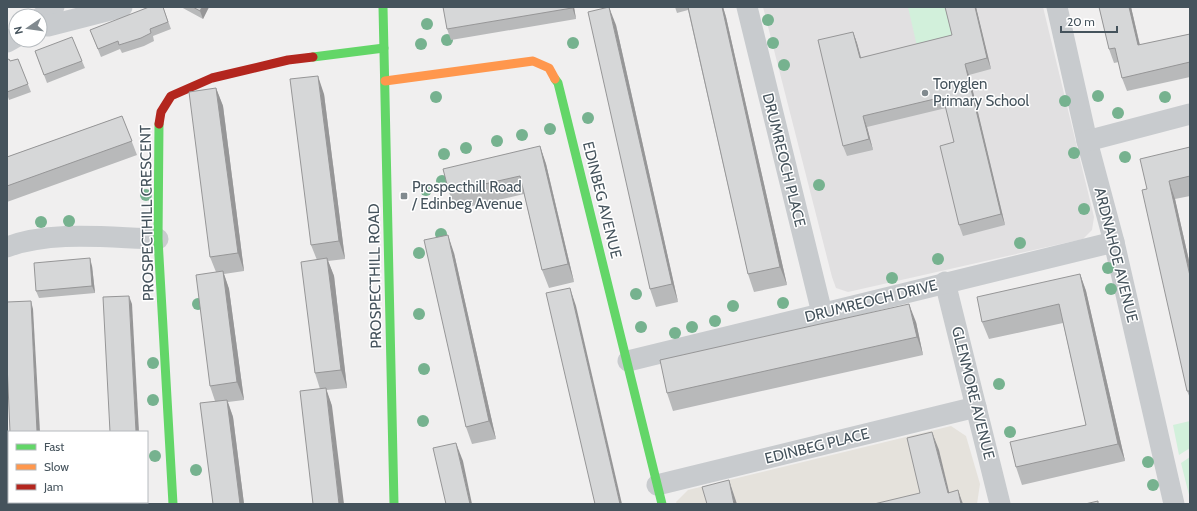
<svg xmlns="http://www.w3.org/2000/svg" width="1197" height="511" font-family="Cabin,sans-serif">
<rect width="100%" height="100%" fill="#f0efef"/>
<polygon fill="#e5e2dc" points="951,426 966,436 980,484 977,504 677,504 676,502 688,490"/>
<polygon fill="#e1e0e1" points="763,7 1043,7 1094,217 1092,230 1083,239 848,292 836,288 832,277"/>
<g fill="#d2f0db">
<polygon points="908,7 947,7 956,46 919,55"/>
<polygon points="1190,421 1190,448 1179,455 1173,425"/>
<polygon points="1190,457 1190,499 1181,463"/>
</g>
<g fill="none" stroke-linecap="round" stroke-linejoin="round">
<polyline stroke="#c8cbce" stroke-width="10" points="67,502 67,504"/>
<g stroke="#c8cbce" stroke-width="21">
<polyline points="747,7 822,313"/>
<polyline points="1057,7 1087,141 1114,242 1174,504"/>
<polyline points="40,18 54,7"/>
<polyline points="40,24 48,26 122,7"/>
<polyline points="7,42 16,37"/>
<polyline points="1087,141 1190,114"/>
<path d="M 7,247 C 53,230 110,238 158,239"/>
<polyline points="945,282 1000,504"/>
<polyline points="628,361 1114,242"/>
<polyline points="657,485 976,407"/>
</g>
<g stroke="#63d668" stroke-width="9">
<polyline points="383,7 394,504"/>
<polyline points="313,57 384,48"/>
<polyline points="555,79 558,83 662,504"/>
<polyline points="159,124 158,239 173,504"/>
</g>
<polyline stroke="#ff974d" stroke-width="9" points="385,81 533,61 549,68 555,79"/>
<polyline stroke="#b3261e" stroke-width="9" points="159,124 161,112 171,96 212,78 288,60 313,57"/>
</g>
<g fill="#76b28f">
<circle cx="768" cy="20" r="6"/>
<circle cx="427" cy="24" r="6"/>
<circle cx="447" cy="40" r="6"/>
<circle cx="573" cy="43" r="6"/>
<circle cx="773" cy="43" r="6"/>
<circle cx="421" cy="44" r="6"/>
<circle cx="784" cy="65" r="6"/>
<circle cx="1098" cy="96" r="6"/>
<circle cx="436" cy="97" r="6"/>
<circle cx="1165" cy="97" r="6"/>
<circle cx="1065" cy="101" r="6"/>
<circle cx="1118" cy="113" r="6"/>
<circle cx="588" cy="118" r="6"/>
<circle cx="550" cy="129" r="6"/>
<circle cx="522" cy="135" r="6"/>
<circle cx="497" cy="141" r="6"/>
<circle cx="466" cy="148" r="6"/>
<circle cx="1074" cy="153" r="6"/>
<circle cx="444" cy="154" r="6"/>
<circle cx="1125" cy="157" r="6"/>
<circle cx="442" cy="181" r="6"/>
<circle cx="819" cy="185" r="6"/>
<circle cx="426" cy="190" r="6"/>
<circle cx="146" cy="195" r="6"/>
<circle cx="1084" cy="209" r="6"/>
<circle cx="69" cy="221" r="6"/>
<circle cx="41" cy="222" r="6"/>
<circle cx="441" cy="234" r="6"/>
<circle cx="1020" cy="243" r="6"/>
<circle cx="419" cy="253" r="6"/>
<circle cx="938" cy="259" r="6"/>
<circle cx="1108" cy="268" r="6"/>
<circle cx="892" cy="278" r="6"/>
<circle cx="1111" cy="289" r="6"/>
<circle cx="636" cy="294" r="6"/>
<circle cx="783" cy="303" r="6"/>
<circle cx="198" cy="304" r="6"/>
<circle cx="733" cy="306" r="6"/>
<circle cx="419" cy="314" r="6"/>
<circle cx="715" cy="321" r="6"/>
<circle cx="641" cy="327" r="6"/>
<circle cx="692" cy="327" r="6"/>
<circle cx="675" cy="333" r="6"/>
<circle cx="153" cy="363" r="6"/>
<circle cx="424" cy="369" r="6"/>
<circle cx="999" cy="384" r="6"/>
<circle cx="153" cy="400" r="6"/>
<circle cx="423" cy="421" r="6"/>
<circle cx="1010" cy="432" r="6"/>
<circle cx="155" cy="456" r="6"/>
<circle cx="1148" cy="462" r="6"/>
<circle cx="196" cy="470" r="6"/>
<circle cx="1153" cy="485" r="6"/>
</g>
<g fill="#b8b9ba">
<polygon points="163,7 171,29 153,36 154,41 144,46 122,53 120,49 101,57 90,30"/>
<polygon points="181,7 209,7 203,19"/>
<polygon points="313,7 334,7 314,8"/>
<rect x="418" y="7" width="15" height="1"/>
<polygon points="574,7 576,19 451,40 447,29"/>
<polygon points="675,7 723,7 726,17 787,285 754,292 748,274 688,10 677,13"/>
<polygon points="945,7 976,7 991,69 969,75 1005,225 963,236 959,225 954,142 946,108 867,127 873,150 847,156 843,146 853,32 857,43 861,58 952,35"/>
<polygon points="1099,7 1131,7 1140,45 1190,34 1190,77 1127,91 1122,78 1119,62 1114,63 1109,49"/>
<polygon points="616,25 678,302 656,307 650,289"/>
<polygon points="35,51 82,61 85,68 47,83"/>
<polygon points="18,59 31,92 9,100 8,97 7,98 7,60 10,61"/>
<polygon points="216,88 223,106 244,271 224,274 229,289 244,400 228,402 233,417 244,504 213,504 215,401 210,386 216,272 210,257"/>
<polygon points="324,94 345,259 328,261 334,276 347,388 326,390 332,406 320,389 315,373 317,260 311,245"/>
<polygon points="122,116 137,155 7,202 7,157"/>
<polygon points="540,146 546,164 574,282 549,288 542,270 524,194 455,210 449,192"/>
<polygon points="1190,147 1190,196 1175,199 1190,265 1190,398 1187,391 1147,189"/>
<polygon points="454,253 496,439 472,444 466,427"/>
<polygon points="92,266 95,293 39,298 36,291"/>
<polygon points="1080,274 1086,291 1125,461 1022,485 1016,467 1086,425 1063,323 989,339 982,322"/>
<polygon points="916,322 923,355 673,411 667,393"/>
</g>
<g fill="#969697">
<polygon points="202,7 209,7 203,19 200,11"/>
<polygon points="572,7 574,7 576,19"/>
<polygon points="609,7 616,25 678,302 672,284"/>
<polygon points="722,7 723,7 726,17 787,285 780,267"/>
<polygon points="975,7 976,7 991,69 987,58"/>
<polygon points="1129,7 1131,7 1143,59 1138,45"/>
<polygon points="853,32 857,43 864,69 860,58"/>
<polygon points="965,64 969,75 1005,225 1001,214"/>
<polygon points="318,76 324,94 345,259 339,241"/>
<polygon points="216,88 223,106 244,271 238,253"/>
<polygon points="863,116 867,127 873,150 869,139"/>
<polygon points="540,146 546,164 574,282 568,264"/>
<polygon points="1169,181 1175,199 1190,265 1190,276"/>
<polygon points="448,235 454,253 496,439 489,421"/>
<polygon points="90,258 92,266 95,293 92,286"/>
<polygon points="327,258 334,276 347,388 341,370"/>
<polygon points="223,271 229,289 244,400 237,382"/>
<polygon points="1080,274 1086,291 1125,461 1118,444"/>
<polygon points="570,288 576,306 622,504 620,504"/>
<polygon points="129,296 132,304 139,432 136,432"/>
<polygon points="31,301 33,309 40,432 37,432"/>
<polygon points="909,304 916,322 923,355 917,337"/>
<polygon points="326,388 332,406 344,504 339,504"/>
<polygon points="227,400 233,417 244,504 240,504"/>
<polygon points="932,432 939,450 952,504 948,493"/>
<polygon points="456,443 463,461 472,504 470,504"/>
<polygon points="729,480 737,504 734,504"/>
<polygon points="958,490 963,504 961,504"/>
</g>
<g fill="#d6d7d8" stroke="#969697">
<polygon points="149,7 163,7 168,22 150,29 151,33 141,38 119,45 118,41 98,49 90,30"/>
<polygon points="193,7 202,7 200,11"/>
<polygon points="443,7 572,7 572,8 447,29"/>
<polygon points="609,7 672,284 650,289 588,12"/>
<polygon points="688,7 722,7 780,267 748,274"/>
<polygon points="945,7 975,7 987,58 965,64 1001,214 959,225 940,146 954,142 943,97 863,116 869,139 843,146 818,40 853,32 860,58 952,35"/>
<polygon points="1099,7 1129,7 1138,45 1190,34 1190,62 1122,78 1115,48 1109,49"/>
<polygon points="72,37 82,61 44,75 35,51"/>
<polygon points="9,59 10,61 18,59 28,84 7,92 7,60"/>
<polygon points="318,76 339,241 311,245 290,79"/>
<polygon points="216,88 238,253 210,257 189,92"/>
<polygon points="122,116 132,141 7,186 7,157"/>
<polygon points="540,146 568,264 542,270 520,176 449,192 443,169"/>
<polygon points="1190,147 1190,176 1169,181 1190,276 1190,391 1187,391 1142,190 1147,189 1140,159"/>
<polygon points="448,235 489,421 466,427 424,240"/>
<polygon points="90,258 92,286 36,291 34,263"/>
<polygon points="327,258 341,370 315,373 301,262"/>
<polygon points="223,271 237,382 210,386 196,275"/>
<polygon points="1080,274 1118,444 1016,467 1010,442 1086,425 1059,304 982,322 977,297"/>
<polygon points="570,288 620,504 595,504 546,293"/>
<polygon points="129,296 136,432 110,432 103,297"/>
<polygon points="31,301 37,432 10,432 7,363 7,302"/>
<polygon points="909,304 917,337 667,393 660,360"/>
<polygon points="326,388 339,504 313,504 300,391"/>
<polygon points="227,400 240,504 213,504 200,403"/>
<polygon points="932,432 948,493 958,490 961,504 874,504 920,493 907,438"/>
<polygon points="456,443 470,504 446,504 433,448"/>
<polygon points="729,480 734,504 707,504 702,487"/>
<polygon points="9,501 9,502 53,502 53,504 7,504 7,502"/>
<polygon points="1098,501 1098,504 1085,504"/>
</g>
<g fill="#818a8f" stroke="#fff" stroke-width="1.5">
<circle cx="925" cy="93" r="4"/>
<rect x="400" y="192" width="8" height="8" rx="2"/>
</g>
<g text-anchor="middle" stroke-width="3" stroke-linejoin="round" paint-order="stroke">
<g font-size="15" fill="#45535c" stroke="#fff" text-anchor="start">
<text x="933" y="89">Toryglen<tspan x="933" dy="17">Primary School</tspan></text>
<text x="412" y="192">Prospecthill Road<tspan x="412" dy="17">/ Edinbeg Avenue</tspan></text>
</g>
<g font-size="15" fill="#45535c" stroke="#fff">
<text transform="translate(784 160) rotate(76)" y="5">DRUMREOCH PLACE</text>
<text transform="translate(602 200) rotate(76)" y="5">EDINBEG AVENUE</text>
<text transform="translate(147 213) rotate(-91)" y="5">PROSPECTHILL CRESCENT</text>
<text transform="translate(1116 255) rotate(76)" y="5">ARDNAHOE AVENUE</text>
<text transform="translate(375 276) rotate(-91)" y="5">PROSPECTHILL ROAD</text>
<text transform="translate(871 301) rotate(-14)" y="5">DRUMREOCH DRIVE</text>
<text transform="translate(973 393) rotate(76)" y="5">GLENMORE AVENUE</text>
<text transform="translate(817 446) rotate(-14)" y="5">EDINBEG PLACE</text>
</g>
</g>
<rect width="1197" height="511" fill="none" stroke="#45535c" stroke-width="16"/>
<rect x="8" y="431" width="140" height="72" fill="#ffffff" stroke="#b5babe"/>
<rect x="16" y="444" width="20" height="6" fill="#63d668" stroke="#b5babe"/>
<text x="44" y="451" font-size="12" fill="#45535c">Fast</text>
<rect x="16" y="464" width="20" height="6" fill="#ff974d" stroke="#b5babe"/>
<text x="44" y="471" font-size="12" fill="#45535c">Slow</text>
<rect x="16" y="484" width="20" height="6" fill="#b3261e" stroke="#b5babe"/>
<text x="44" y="491" font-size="12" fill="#45535c">Jam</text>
<g transform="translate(28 28) rotate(257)"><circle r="19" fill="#ffffff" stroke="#b5babe"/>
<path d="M0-3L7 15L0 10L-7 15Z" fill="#818a8f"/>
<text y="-6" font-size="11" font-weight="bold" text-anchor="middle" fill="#45535c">N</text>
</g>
<path d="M1061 26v6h56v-6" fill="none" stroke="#45535c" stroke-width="2"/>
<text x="1067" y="26" font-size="12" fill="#45535c" stroke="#ffffff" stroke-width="3" paint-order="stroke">20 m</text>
</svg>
